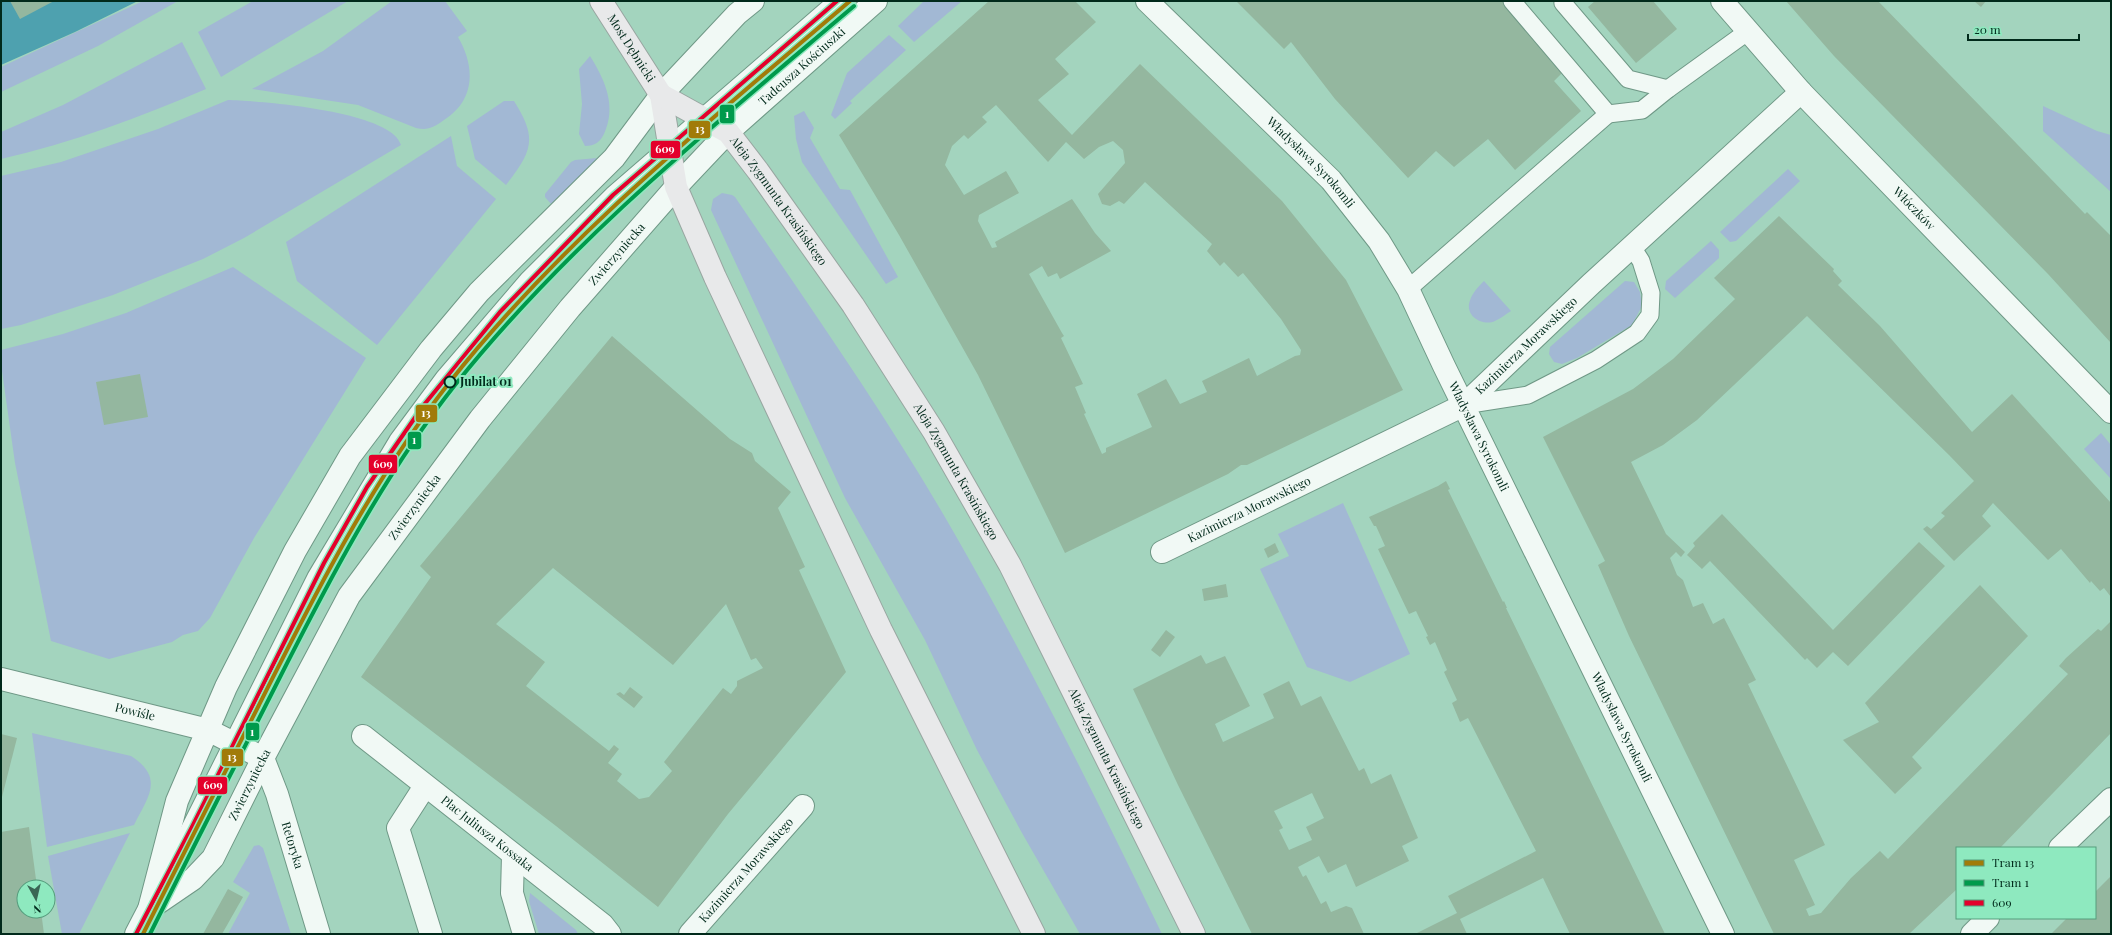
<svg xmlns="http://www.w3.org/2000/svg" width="2112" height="935" font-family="'Playfair Display',serif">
<rect width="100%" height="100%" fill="#a3d4be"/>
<g fill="#a2b8d4">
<polygon points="143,1 178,1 98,46 1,92 1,67"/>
<polygon points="253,1 348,1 221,77 198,32"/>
<path d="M 392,1 L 445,1 L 467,31 L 458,37 C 475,66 476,100 444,120 C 434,127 428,131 416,128 L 358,105 L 252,89 L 323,51 Z"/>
<polygon points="924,1 962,1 914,42 898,26"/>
<polygon points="889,35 906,50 850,101 852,103 835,119 831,115 847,73"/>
<path d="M 182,42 L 206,89 C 140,117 72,143 1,159 L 1,132 L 63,105 Z"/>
<path d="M 590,56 C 605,80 617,106 604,134 C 600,142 595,146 585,146 L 579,134 L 582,104 L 579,69 Z"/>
<path d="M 228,100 C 260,101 392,111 401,145 L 244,238 L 203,259 L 113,295 L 21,325 L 1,329 L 1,176 L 61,162 L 158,129 Z"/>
<path d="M 504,101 L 514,101 C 538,139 532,151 506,185 L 475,159 L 467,126 Z"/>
<polygon points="2043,106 2097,131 2111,135 2111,192 2043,131"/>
<polygon points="804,111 814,128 810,138 840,189 850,190 898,277 886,284 802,162 796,139 794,116"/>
<polygon points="451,136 457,166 496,199 377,345 297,281 286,242"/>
<polygon points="597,158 578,180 551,204 545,197 545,194 571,162 575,160"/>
<polygon points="1788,169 1800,181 1736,241 1730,242 1720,232"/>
<path d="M 722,193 L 732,195 L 735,197 C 810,307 887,416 953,531 C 1029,663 1096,797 1162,934 L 1080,934 L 1022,833 L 977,750 L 925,640 L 845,498 L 711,210 L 713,199 Z"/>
<polygon points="1711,241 1719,250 1719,258 1675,298 1665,289 1666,281"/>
<polygon points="233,267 366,358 254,538 210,618 198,631 183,635 172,642 109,659 51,641 15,463 1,364 1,350 63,334 126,313"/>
<path d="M 1484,281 L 1511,311 C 1506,314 1500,319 1495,321 C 1484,326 1467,318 1469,304 C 1471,294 1478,287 1484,281 Z"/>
<polygon points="1625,281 1634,282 1640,292 1642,306 1632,325 1577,358 1562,364 1554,362 1549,354 1550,347"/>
<polygon points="2101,433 2111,445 2111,479 2084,449"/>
<polygon points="1343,503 1410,654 1350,682 1307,667 1260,569 1289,556 1278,534"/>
<path d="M 32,733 L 131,756 C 165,778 148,797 134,825 L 47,847 Z"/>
<polygon points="130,833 79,934 62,934 48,856"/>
<polygon points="259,845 263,848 291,934 228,934 250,893 233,882 254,846"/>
<polygon points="530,893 576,930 578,934 539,934 529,901"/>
</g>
<polygon fill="#4ea1af" points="1,1 138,1 75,32 1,65"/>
<g fill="#94b79f" fill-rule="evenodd">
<polygon points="10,1 54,1 20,19"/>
<path d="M 989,1 L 1075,1 L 1096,22 L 1055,59 L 1069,74 L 1038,100 L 1072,135 L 1140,64 L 1282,201 L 1346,280 L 1403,390 L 1247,465 L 1241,465 L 1228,474 L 1065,553 L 978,375 L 899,235 L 839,135 ZM 996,105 L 1048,162 L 1066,142 L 1084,159 L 1099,147 L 1113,141 L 1123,150 L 1125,163 L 1098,194 L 1102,204 L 1110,206 L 1119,201 L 1124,204 L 1145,182 L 1212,244 L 1207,251 L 1220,266 L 1224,262 L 1238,277 L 1243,273 L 1281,319 L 1301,350 L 1300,355 L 1295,356 L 1257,376 L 1249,358 L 1202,381 L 1207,392 L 1180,404 L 1166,379 L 1137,394 L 1152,427 L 1106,448 L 1106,452 L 1102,454 L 1084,414 L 1086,413 L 1075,387 L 1083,384 L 1061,338 L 1064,336 L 1062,333 L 1029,274 L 1042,266 L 1048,277 L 1057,273 L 1060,279 L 1111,251 L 1095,233 L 1072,199 L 995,242 L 997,247 L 992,248 L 978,221 L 979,215 L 1019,193 L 1006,171 L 964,195 L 945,165 L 952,146 L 964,135 L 968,139 L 987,122 L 982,117 Z"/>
<polygon points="1236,1 1505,1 1563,72 1554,81 1581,111 1515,170 1488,139 1454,167 1436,151 1408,178 1335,99 1291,42 1284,49"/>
<polygon points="1595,1 1653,1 1677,29 1636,63 1588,7"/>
<polygon points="1786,1 1878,1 2085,214 2087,212 2111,236 2111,343 2048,274 1834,56"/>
<polygon points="1974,1 1986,1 1981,7"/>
<polygon points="1779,216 1834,269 1833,271 1842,281 1838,285 1880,326 1972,432 2012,394 2111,503 2111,597 2104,588 2100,591 2091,581 2090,583 2061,549 2048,560 1993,503 1982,516 1991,526 1954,561 1923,529 1927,526 1931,529 1945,516 1941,513 1974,481 1949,455 1807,316 1697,420 1663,445 1631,462 1666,534 1685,552 1681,557 1676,552 1670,558 1677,575 1683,580 1693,607 1703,603 1713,624 1724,618 1756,680 1748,684 1825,845 1794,860 1815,905 1806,909 1809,916 1821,913 1851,878 1880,851 1888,859 2068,674 2059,666 2066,658 2098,629 2101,631 2111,621 2111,733 2000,848 1957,848 1957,889 1909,934 1774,934 1629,636 1598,565 1605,561 1543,437 1633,389 1673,359 1735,299 1714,278"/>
<path d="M 612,336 L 730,439 L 752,453 L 755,461 L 791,492 L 778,508 L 805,567 L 799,570 L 846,672 L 728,814 L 658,907 L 556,826 L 361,677 L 431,577 L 420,566 ZM 553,568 L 673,665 L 726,604 L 751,660 L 756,658 L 763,668 L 737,681 L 737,686 L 731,694 L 723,688 L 664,762 L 672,771 L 649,797 L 639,799 L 617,781 L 622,774 L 608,763 L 619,749 L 614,745 L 609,751 L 526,686 L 545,662 L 496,624 Z"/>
<polygon points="140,374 148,417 104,425 96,382"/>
<polygon points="1446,481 1450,489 1448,490 1503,602 1504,601 1507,608 1506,608 1665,934 1570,934 1543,878 1460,919 1467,934 1415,934 1457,913 1448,896 1536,851 1468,718 1460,722 1452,703 1457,700 1444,672 1447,670 1435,642 1430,645 1426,637 1428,636 1416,611 1409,614 1378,549 1385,546 1376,526 1374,526 1369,517 1438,486"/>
<polygon points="1722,514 1833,630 1919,542 1945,566 1848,666 1833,652 1817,668 1807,658 1805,660 1710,561 1702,569 1687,555 1695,546 1693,543"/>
<polygon points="1275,543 1279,552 1268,558 1264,549"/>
<polygon points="1226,584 1228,597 1204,601 1202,589"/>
<polygon points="1980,585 2028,636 1912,757 1922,768 1895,794 1843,740 1879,722 1865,703"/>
<polygon points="1166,630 1175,637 1160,657 1151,650"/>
<path d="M 1201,655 L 1206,664 L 1225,656 L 1250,706 L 1215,724 L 1223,742 L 1274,718 L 1263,694 L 1289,681 L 1301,706 L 1321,696 L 1359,771 L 1364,768 L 1371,784 L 1391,774 L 1418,838 L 1402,846 L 1409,861 L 1356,887 L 1346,864 L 1328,873 L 1319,856 L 1298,867 L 1303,877 L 1306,875 L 1321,904 L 1326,901 L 1331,912 L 1346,906 L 1352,908 L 1364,934 L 1252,934 L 1178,785 L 1133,689 ZM 1312,793 L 1324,818 L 1306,827 L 1312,840 L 1289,850 L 1279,830 L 1283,828 L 1274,811 Z"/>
<polygon points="630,687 643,697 634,708 616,694 620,692 624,695"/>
<polygon points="1,734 17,738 2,797 1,797"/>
<polygon points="29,827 37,887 24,887 24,911 41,911 44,934 1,934 1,832"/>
<polygon points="2111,876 2111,934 2051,934 2067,918 2095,918 2095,892"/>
<polygon points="228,889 243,897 222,934 203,934"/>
</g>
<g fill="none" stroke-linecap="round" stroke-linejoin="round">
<defs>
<g id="lane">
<polyline points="1512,1 1608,114 1642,110 1668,89 1747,32"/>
<polyline points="1564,1 1563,3 1628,79 1668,89"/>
<polyline points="1408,289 1608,114"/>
<polyline points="1464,405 1528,395 1596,360 1637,333 1650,315 1651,293 1641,261 1632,247"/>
<polyline points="162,884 316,577 398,440 444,378 528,280 613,195 837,1"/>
</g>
<g id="street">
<path id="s1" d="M 1147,1 L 1331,180 L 1379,241 L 1408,289 L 1444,366 L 1723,934"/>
<path id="s2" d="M 1722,1 L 1801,92 L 2111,412"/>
<path id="s3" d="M 1162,552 L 1464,405 L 1591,284 L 1801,92"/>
<path id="s4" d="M 1,679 L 208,730 L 263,758 L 277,794 L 319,934"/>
<path id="s5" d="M 363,736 L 603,925 L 610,934"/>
<polyline points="425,786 398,828 431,934"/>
<polyline points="2060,848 2111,799"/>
<polyline points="513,856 512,893 524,934"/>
<path id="s6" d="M 690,934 L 803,806"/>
<polyline points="1972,934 1988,918"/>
</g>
<g id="secondary">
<path id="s7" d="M 149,909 L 193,879 L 213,858 L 263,758 L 349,596 L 480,419 L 570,308 L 676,187 L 728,132 L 876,1"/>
<polyline points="136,934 149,909 177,801 226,687 295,551 350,456 431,349 479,292 614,158 661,95 737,14 753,1"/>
</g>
<g id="primary">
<path id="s8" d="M 601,1 L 661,95 L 676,187 L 715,277 L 881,630 L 1034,934"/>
<path id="s9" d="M 661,95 L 728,132 L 758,171 L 853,305 L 934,432 L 1010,565 L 1194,934"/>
</g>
</defs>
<use href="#lane" stroke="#6f9886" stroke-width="19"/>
<use href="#street" stroke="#6f9886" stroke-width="24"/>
<use href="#secondary" stroke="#6f9886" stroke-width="24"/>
<use href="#primary" stroke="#98a6a1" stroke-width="24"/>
<use href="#lane" stroke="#f1f9f5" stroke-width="17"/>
<use href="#street" stroke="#f1f9f5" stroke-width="22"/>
<use href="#secondary" stroke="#f1f9f5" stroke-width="22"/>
<use href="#primary" stroke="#e8e9ea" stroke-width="22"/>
<defs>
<polyline id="bus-1" points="136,934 193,825 324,563 367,487 423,406 500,312 613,195 837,1"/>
</defs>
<use href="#bus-1" stroke="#8ee9bf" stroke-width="7"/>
<use href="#bus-1" stroke="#e4002b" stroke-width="4"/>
<defs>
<path id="tram-1" d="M 143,934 C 181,858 220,782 259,705 C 315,594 372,481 449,383 C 564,237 710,121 850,1"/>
<path id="tram-2" d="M 150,934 C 191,851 234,768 276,685 C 328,582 383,476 455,385 C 570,241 714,125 854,6"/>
</defs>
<use href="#tram-1" stroke="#8ee9bf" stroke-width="7"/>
<use href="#tram-2" stroke="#8ee9bf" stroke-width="7"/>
<use href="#tram-1" stroke="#a17b09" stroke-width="4"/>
<use href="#tram-2" stroke="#009a4c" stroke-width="4"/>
</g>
<circle fill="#8ee9bf" stroke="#012a1b" stroke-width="2" cx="450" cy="382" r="5.5"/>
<g text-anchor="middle" stroke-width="4" stroke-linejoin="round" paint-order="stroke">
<g font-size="12" fill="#012a1b" stroke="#8ee9bf">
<text dy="4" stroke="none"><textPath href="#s8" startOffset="56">Most Dębnicki</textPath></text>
<text dy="4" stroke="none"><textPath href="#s7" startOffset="1076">Tadeusza Kościuszki</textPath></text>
<text dy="4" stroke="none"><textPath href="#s1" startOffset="230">Władysława Syrokomli</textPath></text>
<text dy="4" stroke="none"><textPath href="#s9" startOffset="162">Aleja Zygmunta Krasińskiego</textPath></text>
<text dy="4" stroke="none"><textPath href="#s2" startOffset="283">Włóczków</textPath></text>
<text dy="4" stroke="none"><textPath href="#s7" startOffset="812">Zwierzyniecka</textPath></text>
<text dy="4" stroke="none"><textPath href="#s3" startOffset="422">Kazimierza Morawskiego</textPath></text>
<text dy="4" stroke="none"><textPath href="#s1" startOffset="554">Władysława Syrokomli</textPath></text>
<text dy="4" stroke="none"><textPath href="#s9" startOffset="486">Aleja Zygmunta Krasińskiego</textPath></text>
<text dy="4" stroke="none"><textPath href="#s7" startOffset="488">Zwierzyniecka</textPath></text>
<text dy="4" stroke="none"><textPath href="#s3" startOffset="97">Kazimierza Morawskiego</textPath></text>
<text dy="4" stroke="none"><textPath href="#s4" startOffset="138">Powiśle</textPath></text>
<text dy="4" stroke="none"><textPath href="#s1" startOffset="878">Władysława Syrokomli</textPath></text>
<text dy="4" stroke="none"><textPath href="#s9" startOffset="810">Aleja Zygmunta Krasińskiego</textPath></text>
<text dy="4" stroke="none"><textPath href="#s7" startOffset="164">Zwierzyniecka</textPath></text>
<text dy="4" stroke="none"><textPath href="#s5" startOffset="158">Plac Juliusza Kossaka</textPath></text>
<text dy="4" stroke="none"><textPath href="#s4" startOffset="367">Retoryka</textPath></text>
<text dy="4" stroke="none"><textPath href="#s6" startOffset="85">Kazimierza Morawskiego</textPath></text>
</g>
<g font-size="12" font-weight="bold" fill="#012a1b" stroke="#8ee9bf" text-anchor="start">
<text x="460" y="386">Jubilat 01</text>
</g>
</g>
<g stroke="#8ee9bf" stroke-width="1.5">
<rect x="719" y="104" width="16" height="20" rx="4" fill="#009a4c"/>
<rect x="688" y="120" width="23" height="19" rx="4" fill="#a17b09"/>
<rect x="650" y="140" width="31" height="19" rx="4" fill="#e4002b"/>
<rect x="415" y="404" width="23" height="19" rx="4" fill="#a17b09"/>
<rect x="407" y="431" width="15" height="19" rx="4" fill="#009a4c"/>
<rect x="368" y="454" width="30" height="20" rx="4" fill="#e4002b"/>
<rect x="245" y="722" width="15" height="19" rx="4" fill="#009a4c"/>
<rect x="221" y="748" width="23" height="19" rx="4" fill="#a17b09"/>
<rect x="197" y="776" width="31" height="19" rx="4" fill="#e4002b"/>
</g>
<g font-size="11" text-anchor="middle" font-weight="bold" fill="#fff">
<text x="727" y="118">1</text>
<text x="700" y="133">13</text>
<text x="665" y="153">609</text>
<text x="426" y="417">13</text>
<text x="414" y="444">1</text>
<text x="383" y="468">609</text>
<text x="252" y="736">1</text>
<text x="232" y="761">13</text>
<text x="213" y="789">609</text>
</g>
<rect width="2112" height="935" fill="none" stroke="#012a1b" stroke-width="4"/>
<rect x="1956" y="847" width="140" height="72" fill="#8ee9bf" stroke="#569d7d"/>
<rect x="1964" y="860" width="20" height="6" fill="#a17b09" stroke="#569d7d"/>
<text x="1992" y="867" font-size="12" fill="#012a1b">Tram 13</text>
<rect x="1964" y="880" width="20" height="6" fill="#009a4c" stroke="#569d7d"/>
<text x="1992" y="887" font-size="12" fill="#012a1b">Tram 1</text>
<rect x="1964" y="900" width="20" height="6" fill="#e4002b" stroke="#569d7d"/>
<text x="1992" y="907" font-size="12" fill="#012a1b">609</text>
<g transform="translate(36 899) rotate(172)"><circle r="19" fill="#8ee9bf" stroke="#569d7d"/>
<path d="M0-3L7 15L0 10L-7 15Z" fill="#3a6654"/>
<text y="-6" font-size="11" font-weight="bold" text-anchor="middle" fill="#012a1b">N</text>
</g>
<path d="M1968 34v6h111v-6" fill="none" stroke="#012a1b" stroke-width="2"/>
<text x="1974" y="34" font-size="12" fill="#012a1b" stroke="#8ee9bf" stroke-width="3" paint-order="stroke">20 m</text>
</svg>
